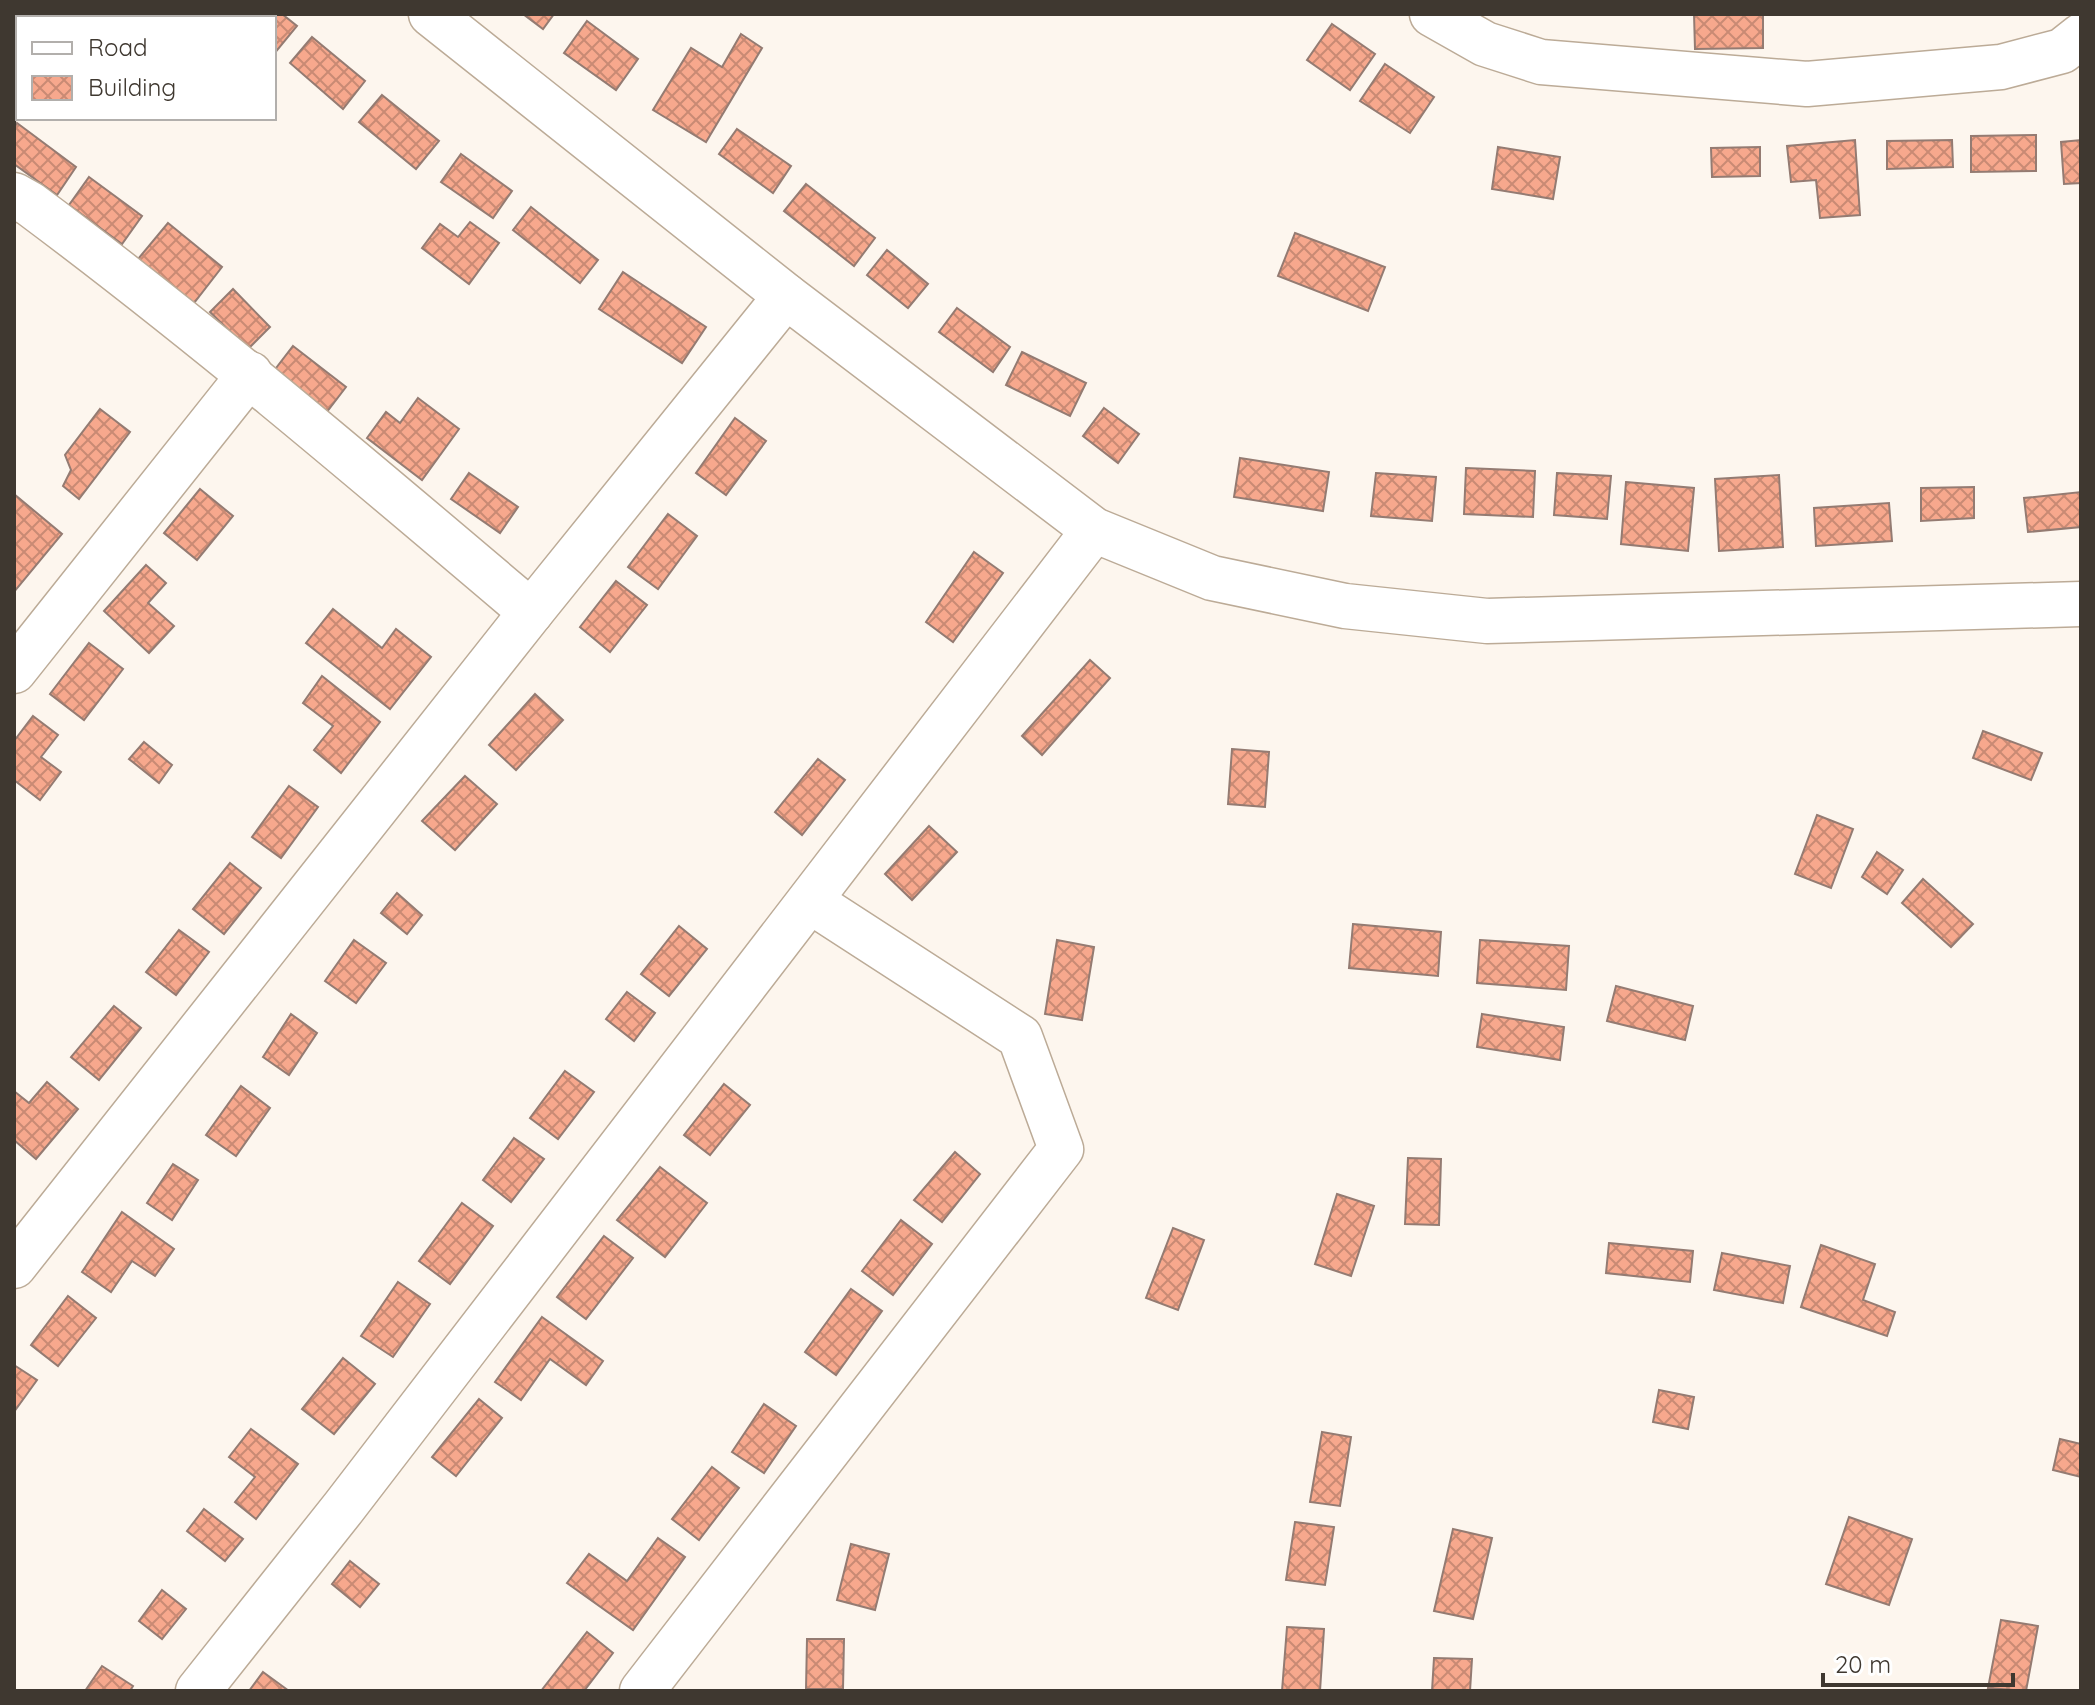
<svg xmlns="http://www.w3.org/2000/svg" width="2095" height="1705" font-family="Quicksand,sans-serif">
<defs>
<pattern id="building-cross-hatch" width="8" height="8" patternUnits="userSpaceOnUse" patternTransform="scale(2)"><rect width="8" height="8" fill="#f7a88d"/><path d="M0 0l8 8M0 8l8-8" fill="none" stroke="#c98a74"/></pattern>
</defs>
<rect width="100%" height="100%" fill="#fdf6ee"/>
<g fill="url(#building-cross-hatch)" stroke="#947b72" stroke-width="2">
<polygon points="228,14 282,14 297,26 274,54 274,18 227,18"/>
<polygon points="523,14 554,14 543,29"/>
<polygon points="1694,14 1763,14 1763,48 1695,49"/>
<polygon points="587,21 638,59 616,90 564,53"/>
<polygon points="1332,24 1375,54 1350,90 1307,60"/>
<polygon points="741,34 762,48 706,142 653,110 691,48 722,67"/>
<polygon points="312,37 365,81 343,109 290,63"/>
<polygon points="1385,64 1434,97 1410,133 1360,101"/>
<polygon points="382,95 439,141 416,169 359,122"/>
<polygon points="17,123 76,167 57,195 14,164 14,128"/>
<polygon points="737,129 791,166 773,193 719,154"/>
<polygon points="2036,135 2036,171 1971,172 1971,136"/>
<polygon points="1855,140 1860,215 1820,218 1816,180 1791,182 1787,146"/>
<polygon points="1952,140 1953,167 1887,169 1887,141"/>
<polygon points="2081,140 2081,183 2064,184 2061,142"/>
<polygon points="1498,147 1560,157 1553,199 1492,189"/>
<polygon points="1760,147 1760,176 1712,177 1711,148"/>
<polygon points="461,154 512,191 493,218 441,182"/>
<polygon points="89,177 142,216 122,244 69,205"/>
<polygon points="806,184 875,238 854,266 784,211"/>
<polygon points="531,207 598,260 580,283 513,230"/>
<polygon points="470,222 499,243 469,284 422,248 440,224 458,237"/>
<polygon points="168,223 222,267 194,303 138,259"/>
<polygon points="1295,233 1385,267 1368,311 1278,276"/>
<polygon points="887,250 928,284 908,308 867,275"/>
<polygon points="623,272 706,327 682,363 599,309"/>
<polygon points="233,289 270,327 248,349 210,312"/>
<polygon points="957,308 1010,347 993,372 939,332"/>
<polygon points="293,346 346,387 326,413 273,372"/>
<polygon points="1022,352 1086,383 1070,416 1006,385"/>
<polygon points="418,398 459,429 422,480 367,438 386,412 400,423"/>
<polygon points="1104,408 1139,434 1118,463 1083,436"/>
<polygon points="100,409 130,432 79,499 63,486 71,470 65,455"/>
<polygon points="735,418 766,441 726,495 696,473"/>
<polygon points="1240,458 1329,472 1323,511 1234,497"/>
<polygon points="1466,468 1535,471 1533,517 1464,514"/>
<polygon points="469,473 518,507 500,533 451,499"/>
<polygon points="1376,473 1436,477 1432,521 1371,516"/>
<polygon points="1557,473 1611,476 1607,519 1554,515"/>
<polygon points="1779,475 1783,547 1719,551 1715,479"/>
<polygon points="1626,482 1694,488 1688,551 1621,544"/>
<polygon points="1974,487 1974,518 1921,521 1921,488"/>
<polygon points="200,489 233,516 197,560 164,533"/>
<polygon points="2081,492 2081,527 2028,532 2024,498"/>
<polygon points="14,494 62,534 14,592 15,545"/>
<polygon points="1889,503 1892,541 1816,546 1814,508"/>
<polygon points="668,514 697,536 658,589 628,567"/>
<polygon points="974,552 1003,573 953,642 926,622"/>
<polygon points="146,565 166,583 148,603 174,626 149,653 104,611"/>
<polygon points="616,581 647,605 610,652 580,627"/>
<polygon points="333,609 382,648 396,629 431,657 390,709 306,643"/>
<polygon points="89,643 123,669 84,720 50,694"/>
<polygon points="1090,660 1110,678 1042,755 1022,736"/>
<polygon points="322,676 380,722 341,773 314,750 333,726 303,703"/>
<polygon points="535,694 563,720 516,770 489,745"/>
<polygon points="33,716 58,735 41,757 61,772 40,800 14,780 14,741"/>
<polygon points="1983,731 2042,753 2031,780 1973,758"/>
<polygon points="144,742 172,765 159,783 129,759"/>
<polygon points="1232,749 1269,752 1265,807 1228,804"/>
<polygon points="818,759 845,780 802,835 775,812"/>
<polygon points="465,776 497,804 455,850 422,821"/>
<polygon points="289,786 318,807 281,858 252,837"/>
<polygon points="1817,815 1853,829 1831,888 1795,874"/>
<polygon points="929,826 957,852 912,900 885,874"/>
<polygon points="1877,852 1903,870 1887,894 1862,877"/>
<polygon points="230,863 261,888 224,934 193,909"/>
<polygon points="1923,879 1973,924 1951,947 1902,903"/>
<polygon points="397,893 422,915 407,934 381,913"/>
<polygon points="1353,924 1441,932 1438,976 1349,968"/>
<polygon points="679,926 707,949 669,996 641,974"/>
<polygon points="179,930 209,952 176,995 146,972"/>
<polygon points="354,940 386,963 356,1003 325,981"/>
<polygon points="1057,940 1094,947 1082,1020 1045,1014"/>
<polygon points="1480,940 1569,946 1566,990 1477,983"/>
<polygon points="1616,986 1693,1006 1685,1040 1607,1021"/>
<polygon points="627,992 655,1013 634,1041 606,1019"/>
<polygon points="114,1006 141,1028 99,1080 71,1057"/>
<polygon points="291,1014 317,1033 289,1075 263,1057"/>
<polygon points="1482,1014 1564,1027 1560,1060 1477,1047"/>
<polygon points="565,1071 594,1092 558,1139 530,1118"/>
<polygon points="47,1082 78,1109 36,1159 14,1140 14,1091 29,1103"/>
<polygon points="724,1084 750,1105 710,1155 684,1135"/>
<polygon points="241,1086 270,1108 236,1156 206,1135"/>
<polygon points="514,1138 544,1159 511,1202 483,1180"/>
<polygon points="955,1152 980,1174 942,1222 914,1200"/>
<polygon points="1408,1158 1441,1159 1439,1225 1405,1224"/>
<polygon points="173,1164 198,1180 172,1220 147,1203"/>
<polygon points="660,1167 707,1203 665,1257 617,1220"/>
<polygon points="1337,1194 1374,1206 1351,1276 1315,1264"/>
<polygon points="462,1203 493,1226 450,1284 419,1261"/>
<polygon points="122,1212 174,1249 155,1276 132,1261 111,1292 82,1272"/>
<polygon points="901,1220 932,1244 893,1295 862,1271"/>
<polygon points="1173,1228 1204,1240 1178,1310 1146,1298"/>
<polygon points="604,1236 633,1258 586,1319 557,1297"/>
<polygon points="1609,1243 1693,1251 1690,1282 1606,1273"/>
<polygon points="1821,1245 1875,1264 1863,1300 1895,1312 1887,1336 1801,1307"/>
<polygon points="1722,1253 1790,1266 1783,1303 1714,1290"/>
<polygon points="398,1282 430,1304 393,1357 361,1336"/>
<polygon points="851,1289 882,1311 836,1375 805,1352"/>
<polygon points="68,1296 96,1318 58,1366 31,1345"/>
<polygon points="542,1317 603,1361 586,1385 550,1359 521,1400 495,1382"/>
<polygon points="343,1358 375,1384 334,1434 302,1409"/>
<polygon points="14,1365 37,1380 14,1412"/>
<polygon points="1659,1390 1694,1397 1688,1429 1653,1422"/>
<polygon points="479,1399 502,1418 456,1476 432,1457"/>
<polygon points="764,1404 796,1426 764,1473 732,1452"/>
<polygon points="251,1429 298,1464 256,1519 235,1502 255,1477 229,1457"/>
<polygon points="1322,1432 1351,1437 1340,1506 1310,1502"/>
<polygon points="2060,1439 2081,1444 2081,1477 2053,1470"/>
<polygon points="712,1467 739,1488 699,1540 672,1519"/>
<polygon points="204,1509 243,1539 225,1561 187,1531"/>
<polygon points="1849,1517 1912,1539 1889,1605 1826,1584"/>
<polygon points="1295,1522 1334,1527 1325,1585 1286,1580"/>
<polygon points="1453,1529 1492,1538 1473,1619 1434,1611"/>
<polygon points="658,1538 685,1557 633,1630 567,1583 589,1554 627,1581"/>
<polygon points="851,1544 889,1554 875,1610 837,1600"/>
<polygon points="350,1561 379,1584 360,1607 332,1584"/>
<polygon points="162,1590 186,1609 162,1639 139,1621"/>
<polygon points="2001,1620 2038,1626 2026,1691 1988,1688"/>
<polygon points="1287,1627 1324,1629 1320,1691 1282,1691"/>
<polygon points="587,1632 613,1653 584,1691 541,1691"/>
<polygon points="807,1639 844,1639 843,1689 806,1689"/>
<polygon points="1434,1658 1472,1659 1470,1691 1432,1691"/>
<polygon points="102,1666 133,1686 130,1691 85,1691"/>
<polygon points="263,1672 289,1691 249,1691"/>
</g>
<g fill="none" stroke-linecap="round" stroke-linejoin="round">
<defs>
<g id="street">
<polyline points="431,14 786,296 1094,530 1212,578 1345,606 1487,621 2081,604"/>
<polyline points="1432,14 1485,44 1541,62 1807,84 2001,67 2062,51 2081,36"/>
<path d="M 14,195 L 30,204 C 203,333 366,472 531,612"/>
<polyline points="14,671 250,374"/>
<polyline points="14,1266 531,612 786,296"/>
<polyline points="198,1691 344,1507 1094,530"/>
<polyline points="642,1691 1061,1149 1020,1037 810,901"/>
</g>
</defs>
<use href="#street" stroke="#bcab97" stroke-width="47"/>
<use href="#street" stroke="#fff" stroke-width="44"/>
</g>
<rect width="2095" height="1705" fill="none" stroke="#3f3830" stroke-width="32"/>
<rect x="16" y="16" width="260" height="104" fill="#ffffff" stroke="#b2afac" stroke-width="2"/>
<rect x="32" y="42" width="40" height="12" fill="#ffffff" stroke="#b2afac" stroke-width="2"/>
<text x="88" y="56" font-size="24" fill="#3f3830">Road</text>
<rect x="32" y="76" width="40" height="24" fill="url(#building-cross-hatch)" stroke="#b2afac" stroke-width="2"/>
<text x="88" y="96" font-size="24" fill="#3f3830">Building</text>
<path d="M1823 1673v12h190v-12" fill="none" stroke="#3f3830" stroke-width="4"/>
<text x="1835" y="1673" font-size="24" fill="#3f3830" stroke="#ffffff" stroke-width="6" paint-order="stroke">20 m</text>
</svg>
